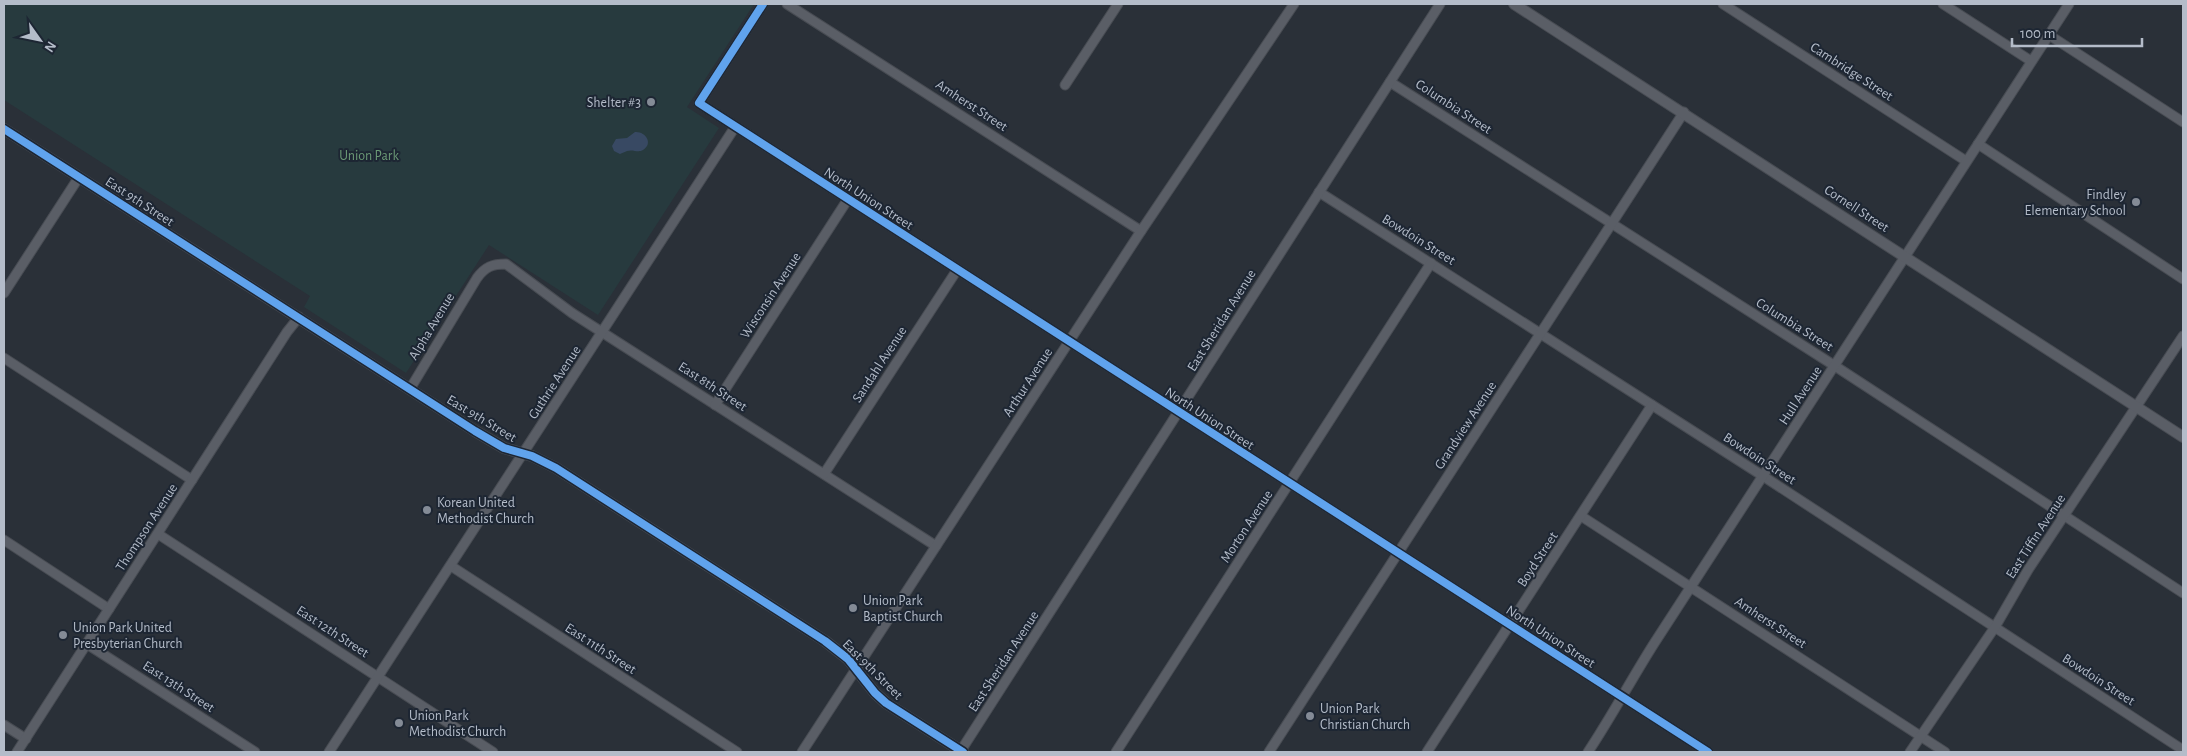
<svg xmlns="http://www.w3.org/2000/svg" width="2187" height="756" font-family="'Alegreya Sans',sans-serif">
<rect width="100%" height="100%" fill="#2a3038"/>
<polygon fill="#273a3e" points="4,4 754,4 687,107 719,128 598,315 489,245 406,373 304,307 310,296 4,100"/>
<path fill="#384963" d="M 635,132 C 645,131 654,143 643,150 C 638,153 633,149 627,151 C 625,152 622,153 620,154 L 614,151 L 612,146 L 616,139 L 627,138 Z"/>
<g fill="none" stroke-linecap="round" stroke-linejoin="round">
<defs>
<g id="minor">
<polyline points="763,4 699,103 1708,752"/>
<polyline points="787,4 1141,231"/>
<polyline points="1723,4 1966,161"/>
<polyline points="1943,4 2031,61"/>
<polyline points="2049,35 2183,122"/>
<polyline points="1390,82 1835,366 2183,593"/>
<polyline points="1065,85 1118,4"/>
<polyline points="1978,144 2183,279"/>
<polyline points="1319,192 1763,476 2183,750"/>
<polyline points="4,293 79,177"/>
<polyline points="4,358 192,480"/>
<path d="M 410,389 L 477,278 C 485,267 492,264 506,264 L 572,313 L 936,546"/>
<polyline points="715,405 848,199"/>
<polyline points="824,474 957,270"/>
<polyline points="1581,516 1945,752"/>
<polyline points="158,534 493,752"/>
<polyline points="4,540 109,609"/>
<polyline points="451,566 737,752"/>
<polyline points="87,644 255,752"/>
<polyline points="4,725 26,739"/>
<polyline points="17,752 287,332 299,317"/>
<polyline points="329,752 735,127"/>
<polyline points="802,752 1141,231 1294,4"/>
<polyline points="960,752 1440,4"/>
<polyline points="1116,752 1431,263"/>
<polyline points="1269,752 1684,112"/>
<polyline points="1427,752 1652,405"/>
<path d="M 1588,752 C 1612,716 1632,678 1655,642 L 2069,4"/>
<polyline points="1910,752 1995,627 2028,570 2183,336"/>
</g>
<g id="tertiary">
<polyline points="1514,4 2183,437"/>
<polyline points="4,129 475,431 504,448 532,456 556,468 825,641 848,659 875,693 886,703 963,752"/>
</g>
</defs>
<use href="#minor" stroke="#484c53" stroke-width="11"/>
<use href="#tertiary" stroke="#484c53" stroke-width="12"/>
<use href="#minor" stroke="#5a5e66" stroke-width="9"/>
<use href="#tertiary" stroke="#5a5e66" stroke-width="10"/>
<defs>
<g id="cycleway">
<polyline points="763,4 699,103 1708,752"/>
<polyline points="4,129 475,431 504,448 532,456 556,468 825,641 848,659 875,693 886,703 963,752"/>
</g>
</defs>
<use href="#cycleway" stroke="#1d2633" stroke-width="11"/>
<use href="#cycleway" stroke="#60a3ed" stroke-width="8"/>
</g>
<g fill="#848b96" stroke="#1d2633" stroke-width="2">
<circle cx="651" cy="102" r="5"/>
<circle cx="2136" cy="202" r="5"/>
<circle cx="427" cy="510" r="5"/>
<circle cx="853" cy="608" r="5"/>
<circle cx="63" cy="635" r="5"/>
<circle cx="1310" cy="716" r="5"/>
<circle cx="399" cy="723" r="5"/>
</g>
<g text-anchor="middle" stroke-width="4" stroke-linejoin="round" paint-order="stroke">
<g font-size="14" fill="#b4bcc9" stroke="#1d2633">
<text transform="translate(1852 71) rotate(33)" y="5">Cambridge Street</text>
<text transform="translate(972 105) rotate(33)" y="5">Amherst Street</text>
<text transform="translate(1454 106) rotate(33)" y="5">Columbia Street</text>
<text transform="translate(869 198) rotate(33)" y="5">North Union Street</text>
<text transform="translate(140 201) rotate(33)" y="5">East 9th Street</text>
<text transform="translate(1857 208) rotate(33)" y="5">Cornell Street</text>
<text transform="translate(1419 239) rotate(32)" y="5">Bowdoin Street</text>
<text transform="translate(770 295) rotate(-57)" y="5">Wisconsin Avenue</text>
<text transform="translate(1221 320) rotate(-58)" y="5">East Sheridan Avenue</text>
<text transform="translate(1795 324) rotate(32)" y="5">Columbia Street</text>
<text transform="translate(431 326) rotate(-59)" y="5">Alpha Avenue</text>
<text transform="translate(879 364) rotate(-57)" y="5">Sandahl Avenue</text>
<text transform="translate(554 382) rotate(-57)" y="5">Guthrie Avenue</text>
<text transform="translate(1027 382) rotate(-57)" y="5">Arthur Avenue</text>
<text transform="translate(713 386) rotate(33)" y="5">East 8th Street</text>
<text transform="translate(1800 395) rotate(-57)" y="5">Hull Avenue</text>
<text transform="translate(482 418) rotate(31)" y="5">East 9th Street</text>
<text transform="translate(1210 418) rotate(33)" y="5">North Union Street</text>
<text transform="translate(1465 425) rotate(-57)" y="5">Grandview Avenue</text>
<text transform="translate(1760 458) rotate(33)" y="5">Bowdoin Street</text>
<text transform="translate(1246 526) rotate(-57)" y="5">Morton Avenue</text>
<text transform="translate(146 527) rotate(-57)" y="5">Thompson Avenue</text>
<text transform="translate(2035 536) rotate(-57)" y="5">East Tiffin Avenue</text>
<text transform="translate(1537 559) rotate(-57)" y="5">Boyd Street</text>
<text transform="translate(1771 622) rotate(33)" y="5">Amherst Street</text>
<text transform="translate(333 631) rotate(33)" y="5">East 12th Street</text>
<text transform="translate(1551 636) rotate(33)" y="5">North Union Street</text>
<text transform="translate(601 648) rotate(33)" y="5">East 11th Street</text>
<text transform="translate(1003 661) rotate(-57)" y="5">East Sheridan Avenue</text>
<text transform="translate(873 669) rotate(45)" y="5">East 9th Street</text>
<text transform="translate(2099 679) rotate(33)" y="5">Bowdoin Street</text>
<text transform="translate(179 686) rotate(33)" y="5">East 13th Street</text>
</g>
<g font-size="14" fill="#b4bcc9" stroke="#1d2633" text-anchor="start">
<text x="641" y="107" text-anchor="end">Shelter #3</text>
<text x="2126" y="199" text-anchor="end">Findley<tspan x="2126" dy="16">Elementary School</tspan></text>
<text x="437" y="507">Korean United<tspan x="437" dy="16">Methodist Church</tspan></text>
<text x="863" y="605">Union Park<tspan x="863" dy="16">Baptist Church</tspan></text>
<text x="73" y="632">Union Park United<tspan x="73" dy="16">Presbyterian Church</tspan></text>
<text x="1320" y="713">Union Park<tspan x="1320" dy="16">Christian Church</tspan></text>
<text x="409" y="720">Union Park<tspan x="409" dy="16">Methodist Church</tspan></text>
</g>
<g font-size="14" fill="#6b9a76" stroke="#1d2633">
<text x="369" y="160">Union Park</text>
</g>
</g>
<rect width="2187" height="756" fill="none" stroke="#b4bcc9" stroke-width="10"/>
<g transform="translate(40 40) rotate(123)" stroke="#1d2633" stroke-width="4" paint-order="stroke">
<path d="M0-4L9 19L0 12L-9 19Z" fill="#b4bcc9"/>
<text y="-8" font-size="14" font-weight="bold" text-anchor="middle" fill="#b4bcc9">N</text>
</g>
<path d="M2012 38v8h130v-8" fill="none" stroke="#b4bcc9" stroke-width="2.5"/>
<text x="2020" y="38" font-size="15" fill="#b4bcc9" stroke="#1d2633" stroke-width="4" paint-order="stroke">100 m</text>
</svg>
